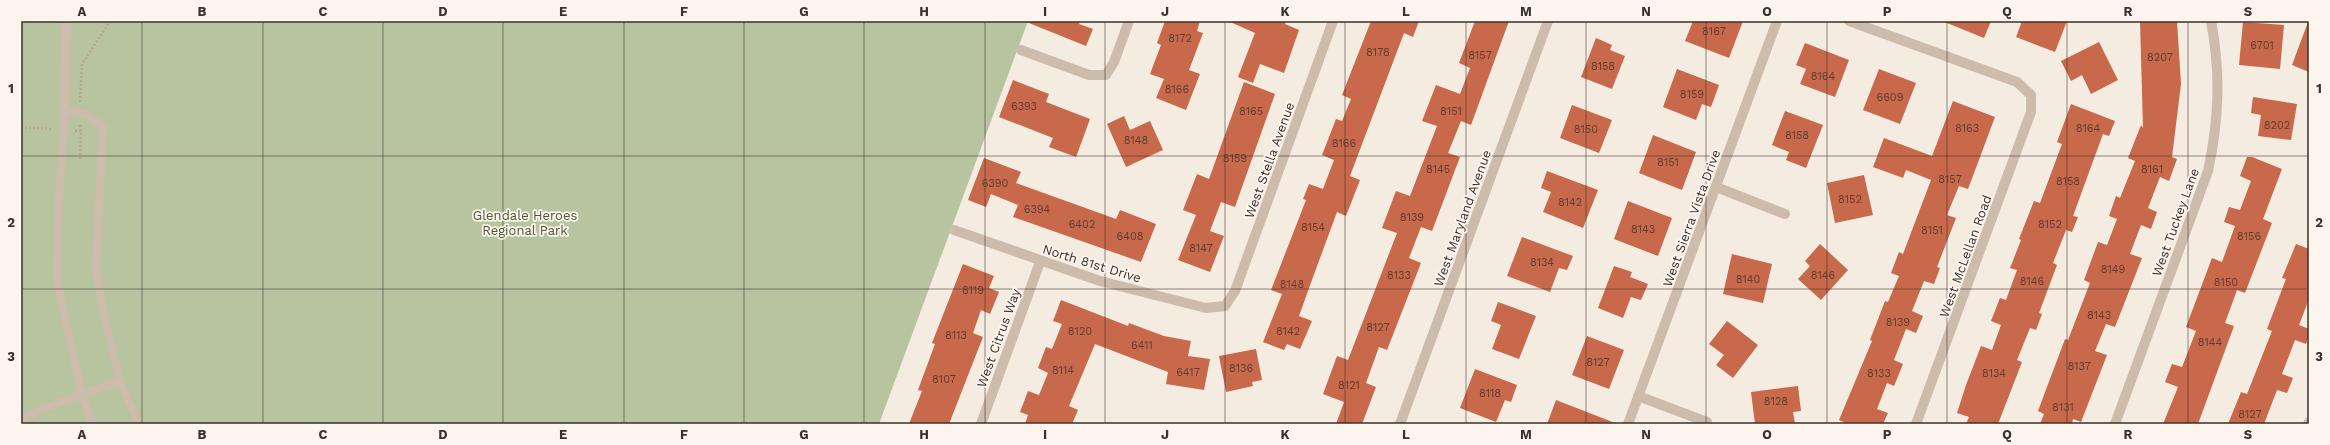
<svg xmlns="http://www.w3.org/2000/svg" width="2330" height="445" font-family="'Work Sans',sans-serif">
<rect width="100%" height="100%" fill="#f4ebe1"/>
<polygon fill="#b8c4a0" points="21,21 1028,21 879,424 21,424"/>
<g fill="#c8694b">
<polygon points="1024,21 1080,21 1079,24 1093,29 1086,46"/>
<polygon points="1165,21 1200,21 1197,31 1203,33 1189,70 1200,74 1186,110 1156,98 1164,79 1150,74 1161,45 1157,43"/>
<polygon points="1228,21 1286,21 1285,24 1299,30 1284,73 1260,64 1253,83 1238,77 1255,33"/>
<polygon points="1371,21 1419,21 1413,37 1404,33 1350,176 1360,180 1346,216 1337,212 1313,277 1299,316 1312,321 1300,349 1287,344 1284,350 1263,342 1282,294 1271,290 1306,200 1303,199 1309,184 1323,189 1334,160 1322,155 1336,119 1342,121 1351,99 1342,95"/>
<polygon points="1475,21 1509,21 1471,125 1461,121 1448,153 1460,157 1432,231 1421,227 1409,258 1421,263 1387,350 1379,347 1366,383 1376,387 1362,424 1336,424 1344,402 1323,394 1337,356 1348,360 1397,233 1382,228 1396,191 1410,196 1437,126 1422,121 1436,85 1460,94 1470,68 1459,63"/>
<polygon points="1693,21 1743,21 1729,58 1685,41"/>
<polygon points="1942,21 1991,21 1984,38"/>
<polygon points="2022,21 2067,21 2055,52 2016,37"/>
<polygon points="2140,21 2177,21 2181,84 2172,157 2177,159 2169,181 2160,177 2148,208 2157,212 2151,229 2141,225 2130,254 2142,258 2115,327 2106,324 2095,351 2107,355 2081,422 2073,419 2072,424 2040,424 2044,414 2038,411 2065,339 2068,340 2090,283 2084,280 2098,242 2107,245 2117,219 2109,216 2116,196 2120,198 2135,161 2128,158 2141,125 2143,128"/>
<polygon points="2243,22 2284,25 2280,69 2239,65"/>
<polygon points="2308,22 2309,23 2309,72 2292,65"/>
<polygon points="1596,38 1612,45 1610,50 1625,56 1612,89 1581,77"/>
<polygon points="2099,42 2118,80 2091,94 2082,75 2071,81 2061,61"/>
<polygon points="1805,43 1849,60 1835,97 1800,84 1806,69 1796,65"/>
<polygon points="1677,69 1719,85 1711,107 1702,104 1696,120 1663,107"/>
<polygon points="1879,69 1916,83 1900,124 1863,110"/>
<polygon points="1013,80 1049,94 1046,102 1090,119 1076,157 1049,147 1053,138 999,117"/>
<polygon points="1244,82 1275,94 1235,207 1221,202 1210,231 1224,236 1210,272 1178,260 1196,215 1183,210 1197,174 1209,179"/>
<polygon points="2253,97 2297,104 2291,140 2258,136 2261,115 2251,113"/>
<polygon points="1953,101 1995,117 1968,189 1959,186 1947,215 1956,218 1937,267 1940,268 1934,284 1924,281 1912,311 1923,316 1916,333 1906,329 1894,360 1903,364 1894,386 1887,383 1877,409 1888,413 1883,424 1848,424 1839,420 1872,341 1870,340 1885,301 1888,302 1899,276 1891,273 1899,252 1903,254 1931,180 1906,170 1903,178 1873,167 1884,138 1932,156"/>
<polygon points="2071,104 2115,121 2109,136 2103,134 2073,216 2078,217 2072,232 2066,230 2053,263 2057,265 2039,313 2042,314 2036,330 2030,328 2017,360 2022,362 1998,424 1966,424 1969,417 1957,413 1966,385 1981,346 1992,350 2001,325 1991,321 2000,298 2006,300 2017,270 2010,268 2021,240 2019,239 2034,201 2040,203 2062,144 2057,142"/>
<polygon points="1572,105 1612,120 1599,153 1560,138"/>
<polygon points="1785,111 1823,125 1806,168 1786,160 1789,152 1772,145"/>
<polygon points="1124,116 1130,130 1150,121 1163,150 1126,167 1107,124"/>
<polygon points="1653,135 1696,152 1682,190 1639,173"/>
<polygon points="2247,157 2252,157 2282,169 2263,219 2272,223 2245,293 2237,290 2225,323 2234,326 2198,424 2163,424 2178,387 2165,382 2172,364 2182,367 2196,331 2186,327 2212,258 2222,262 2235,226 2224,222 2229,207 2240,210 2251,181 2240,176"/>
<polygon points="984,158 1021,172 1016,183 1116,219 1120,210 1156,224 1141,262 1013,217 1018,205 991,194 986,207 968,200"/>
<polygon points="1547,171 1598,190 1583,228 1543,212 1551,192 1541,188"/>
<polygon points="1864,175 1873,215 1835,223 1827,183"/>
<polygon points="1628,201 1672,218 1658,256 1614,239"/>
<polygon points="1522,237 1573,256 1567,270 1559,268 1550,292 1507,276"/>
<polygon points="1820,244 1848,270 1821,300 1798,279 1810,266 1805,261"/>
<polygon points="2296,244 2309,249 2309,299 2299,325 2309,329 2309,336 2306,344 2295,340 2282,374 2293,378 2287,393 2277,390 2264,424 2228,424 2241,392 2247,394 2272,331 2267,329 2286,279 2282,278"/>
<polygon points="1732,254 1772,264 1763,303 1723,294"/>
<polygon points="963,264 994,276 989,288 999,292 990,314 981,310 973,333 983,337 949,424 909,424 922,391 918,390 935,344 932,343"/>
<polygon points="1614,266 1632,272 1630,277 1648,284 1641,300 1631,297 1623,318 1598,308"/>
<polygon points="1061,300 1128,326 1129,323 1164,336 1191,341 1188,356 1210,359 1204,390 1166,384 1168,372 1095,344 1069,406 1078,410 1072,424 1025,424 1028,415 1020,412 1028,391 1039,395 1048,373 1038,368 1046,347 1052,349 1062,324 1053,321"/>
<polygon points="1498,302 1536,316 1519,359 1492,349 1501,325 1491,321"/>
<polygon points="1727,321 1758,345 1733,378 1716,365 1724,355 1709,344"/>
<polygon points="1587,336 1624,350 1609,389 1572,375"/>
<polygon points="1256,349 1262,380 1252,382 1253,386 1226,392 1219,356"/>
<polygon points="1475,369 1517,385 1511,402 1505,400 1496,422 1460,408"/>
<polygon points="1798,386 1801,411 1793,412 1795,424 1755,424 1751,392"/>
<polygon points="1556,400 1615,423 1615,424 1547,424"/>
</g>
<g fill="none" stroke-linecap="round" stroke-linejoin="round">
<g stroke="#b9a596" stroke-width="2.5" stroke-dasharray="2 2" stroke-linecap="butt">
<polyline points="80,102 82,64 110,21"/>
<polyline points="80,125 81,131"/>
<polyline points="21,127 52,129"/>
<polyline points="75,131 81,131 80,161"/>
</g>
<g stroke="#cdbbac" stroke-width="8">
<polyline points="120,381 139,424"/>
<path d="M 21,420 C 53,403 87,393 120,381 L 104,316 L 96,268 L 103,128 C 87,112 87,112 65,111 L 58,210 L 57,281 L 82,395 L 93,424"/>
</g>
<g stroke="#cdbbac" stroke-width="10">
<polyline points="1849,21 2017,82 2031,95 2031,112 1916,424"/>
<polyline points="1021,50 1089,75 1106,75 1114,62 1129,21"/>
<polyline points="65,111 66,21"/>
<polyline points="1716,187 1785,214"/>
<polyline points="954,230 1100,281 1206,308 1225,306 1235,291 1333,21"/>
<polyline points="1638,396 1707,422"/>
<polyline points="981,424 1040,262"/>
<polyline points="1400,424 1548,21"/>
<polyline points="1628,424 1777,21"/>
<path d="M 2115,424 L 2208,171 C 2219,120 2221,73 2211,21"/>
<polyline points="2308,424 2309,422"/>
</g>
</g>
<path fill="none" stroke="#3b302b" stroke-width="1" stroke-opacity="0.55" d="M 142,21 L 142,424M 263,21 L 263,424M 383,21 L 383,424M 503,21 L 503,424M 624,21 L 624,424M 744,21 L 744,424M 864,21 L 864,424M 985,21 L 985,424M 1105,21 L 1105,424M 1225,21 L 1225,424M 1345,21 L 1345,424M 1466,21 L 1466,424M 1586,21 L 1586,424M 1706,21 L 1706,424M 1827,21 L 1827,424M 1947,21 L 1947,424M 2067,21 L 2067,424M 2188,21 L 2188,424M 21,156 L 2309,156M 21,289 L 2309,289"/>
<g text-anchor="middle" stroke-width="3.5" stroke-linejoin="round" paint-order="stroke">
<g font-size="11" fill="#5e3e33">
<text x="1714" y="35">8167</text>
<text x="1180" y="42">8172</text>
<text x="2262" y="49">6701</text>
<text x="1378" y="56">8178</text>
<text x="1480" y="59">8157</text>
<text x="2160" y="61">8207</text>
<text x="1603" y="70">8158</text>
<text x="1823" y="80">8164</text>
<text x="1177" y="93">8166</text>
<text x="1692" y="98">8159</text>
<text x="1890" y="101">6609</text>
<text x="1024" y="110">6393</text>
<text x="1251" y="115">8165</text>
<text x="1451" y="115">8151</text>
<text x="2277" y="129">8202</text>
<text x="1967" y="132">8163</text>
<text x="2088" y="132">8164</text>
<text x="1586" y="133">8150</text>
<text x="1797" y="139">8158</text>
<text x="1136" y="144">8148</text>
<text x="1344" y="147">8166</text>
<text x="1235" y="162">8159</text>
<text x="1668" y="166">8151</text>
<text x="1438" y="173">8145</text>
<text x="2152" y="173">8161</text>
<text x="1950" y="183">8157</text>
<text x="2068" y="185">8158</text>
<text x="995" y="187">6390</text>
<text x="1850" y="203">8152</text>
<text x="1570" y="206">8142</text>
<text x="1037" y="213">6394</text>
<text x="1412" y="221">8139</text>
<text x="1082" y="228">6402</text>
<text x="2050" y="228">8152</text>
<text x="1313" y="231">8154</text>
<text x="1643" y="233">8143</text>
<text x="1932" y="234">8151</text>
<text x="1130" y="240">6408</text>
<text x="2249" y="240">8156</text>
<text x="1201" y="252">8147</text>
<text x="1542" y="266">8134</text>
<text x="2113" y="273">8149</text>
<text x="1399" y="279">8133</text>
<text x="1823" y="279">8146</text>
<text x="1748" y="283">8140</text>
<text x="2032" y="285">8146</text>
<text x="2226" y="286">8150</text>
<text x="1292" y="288">8148</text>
<text x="973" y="294">8119</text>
<text x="2099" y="319">8143</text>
<text x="1898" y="326">8139</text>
<text x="1378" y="331">8127</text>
<text x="1080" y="335">8120</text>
<text x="1288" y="335">8142</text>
<text x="956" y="339">8113</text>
<text x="2210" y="346">8144</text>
<text x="1142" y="349">6411</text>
<text x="1598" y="366">8127</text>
<text x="2079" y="370">8137</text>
<text x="1241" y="372">8136</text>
<text x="1063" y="374">8114</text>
<text x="1188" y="376">6417</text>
<text x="1879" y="377">8133</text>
<text x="1994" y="377">8134</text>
<text x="944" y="383">8107</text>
<text x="1349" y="389">8121</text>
<text x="1490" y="397">8118</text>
<text x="1776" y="405">8128</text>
<text x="2063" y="411">8131</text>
<text x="2250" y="418">8127</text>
</g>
<g font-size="13" fill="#3b302b" stroke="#fbf5ee">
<text transform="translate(1269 160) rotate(-70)" y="5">West Stella Avenue</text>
<text transform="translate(1462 218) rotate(-70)" y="5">West Maryland Avenue</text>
<text transform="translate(1691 218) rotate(-70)" y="5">West Sierra Vista Drive</text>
<text transform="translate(2175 222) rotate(-70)" y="5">West Tuckey Lane</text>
<text transform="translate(1965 256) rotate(-70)" y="5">West McLellan Road</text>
<text transform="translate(1092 263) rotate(17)" y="5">North 81st Drive</text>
<text transform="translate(998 338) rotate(-70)" y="5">West Citrus Way</text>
</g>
<g font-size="13" fill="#4a5a2e" stroke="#fbf5ee">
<text x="525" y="220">Glendale Heroes<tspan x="525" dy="15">Regional Park</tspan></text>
</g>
</g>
<rect width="2330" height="445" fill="none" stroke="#fbf5ee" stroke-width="44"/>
<rect x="22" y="22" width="2286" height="401" fill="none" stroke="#3b302b" stroke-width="1.5"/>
<g font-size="13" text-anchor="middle" font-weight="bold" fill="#3b302b">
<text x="82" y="16">A</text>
<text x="202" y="16">B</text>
<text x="323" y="16">C</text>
<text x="443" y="16">D</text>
<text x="563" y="16">E</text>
<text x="684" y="16">F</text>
<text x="804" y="16">G</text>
<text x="924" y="16">H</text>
<text x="1045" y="16">I</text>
<text x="1165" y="16">J</text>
<text x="1285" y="16">K</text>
<text x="1406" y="16">L</text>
<text x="1526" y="16">M</text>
<text x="1646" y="16">N</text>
<text x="1767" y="16">O</text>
<text x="1887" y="16">P</text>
<text x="2007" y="16">Q</text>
<text x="2128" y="16">R</text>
<text x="2248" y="16">S</text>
<text x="11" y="93">1</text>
<text x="2319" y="93">1</text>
<text x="11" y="227">2</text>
<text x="2319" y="227">2</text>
<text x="11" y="361">3</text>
<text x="2319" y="361">3</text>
<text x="82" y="439">A</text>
<text x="202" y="439">B</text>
<text x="323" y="439">C</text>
<text x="443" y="439">D</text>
<text x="563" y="439">E</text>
<text x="684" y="439">F</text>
<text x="804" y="439">G</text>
<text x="924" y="439">H</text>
<text x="1045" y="439">I</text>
<text x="1165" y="439">J</text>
<text x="1285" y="439">K</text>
<text x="1406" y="439">L</text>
<text x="1526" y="439">M</text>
<text x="1646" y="439">N</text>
<text x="1767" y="439">O</text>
<text x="1887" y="439">P</text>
<text x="2007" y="439">Q</text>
<text x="2128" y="439">R</text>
<text x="2248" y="439">S</text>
</g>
</svg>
